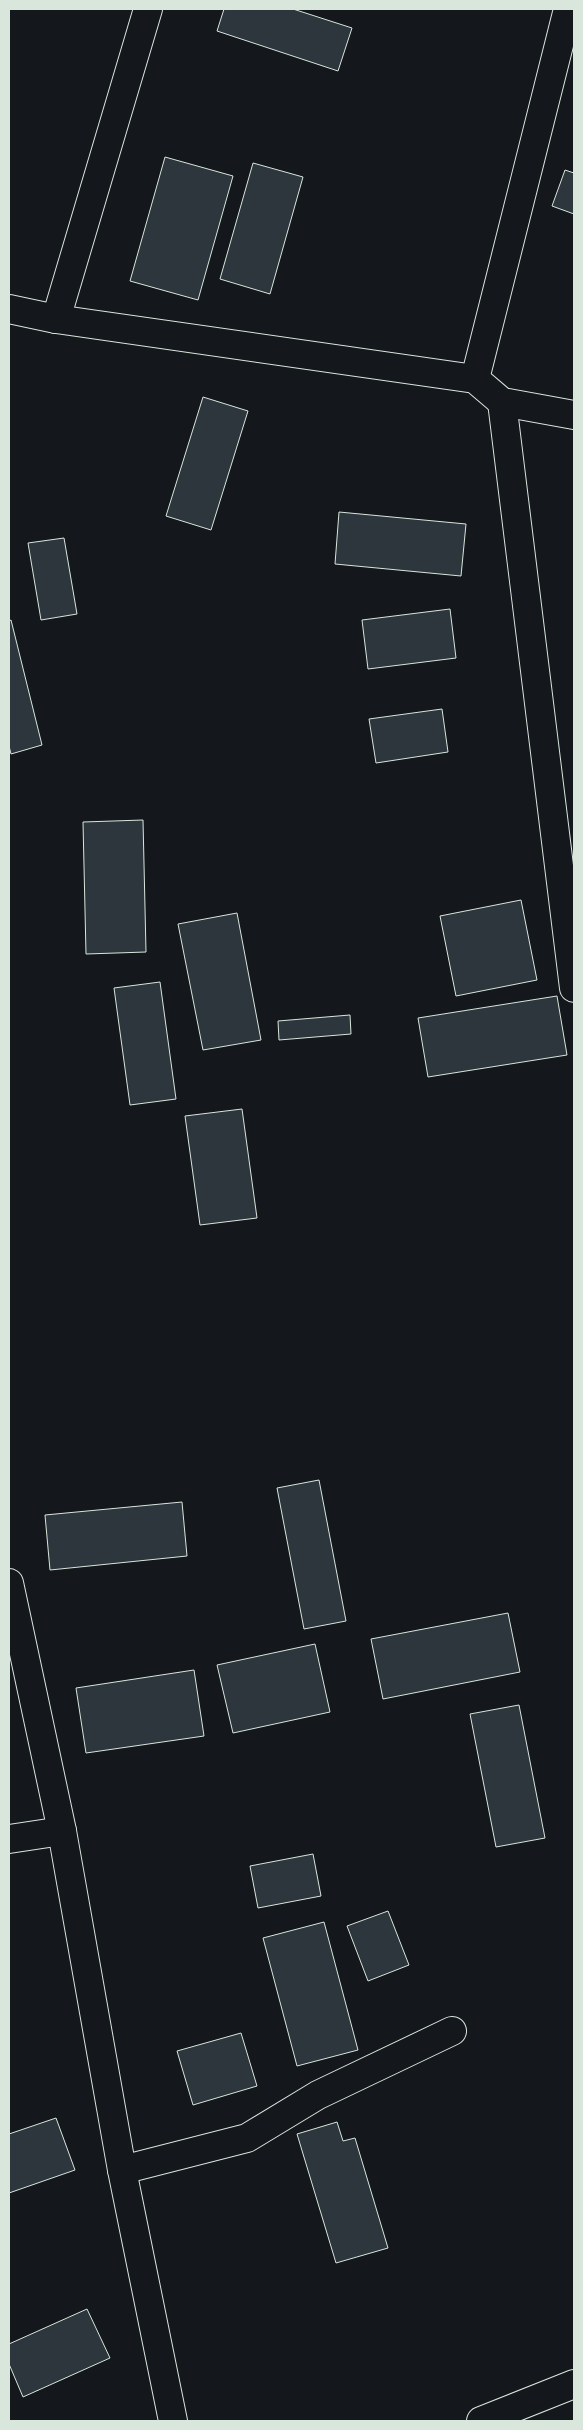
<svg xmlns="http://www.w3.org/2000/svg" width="583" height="2430" font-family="'PT Sans Narrow',sans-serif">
<rect width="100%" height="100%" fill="#14181c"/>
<g fill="#2c363c" stroke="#d8e6dc">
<polygon points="224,9 293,9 352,28 338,71 217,31"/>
<polygon points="165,157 233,176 198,300 130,281"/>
<polygon points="253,163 303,177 270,294 220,279"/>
<polygon points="565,170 574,173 574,214 552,206"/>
<polygon points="203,397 248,411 211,530 166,516"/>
<polygon points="339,512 466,524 461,576 335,564"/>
<polygon points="64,538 77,614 41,620 28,543"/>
<polygon points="450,609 456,658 368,669 362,620"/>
<polygon points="11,620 42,745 11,754 9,746 9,621"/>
<polygon points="442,709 448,752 376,763 369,719"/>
<polygon points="143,820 146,952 86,954 83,822"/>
<polygon points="521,900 537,980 456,996 440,916"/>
<polygon points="237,913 261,1040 203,1050 178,924"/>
<polygon points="160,982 176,1099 130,1105 114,988"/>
<polygon points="557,996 567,1055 428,1077 418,1018"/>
<polygon points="350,1015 351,1034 279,1040 278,1021"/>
<polygon points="242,1109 257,1218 200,1225 185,1116"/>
<polygon points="319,1480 346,1621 304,1629 277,1488"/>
<polygon points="182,1502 187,1556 50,1570 45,1515"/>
<polygon points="508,1613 520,1672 383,1699 371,1639"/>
<polygon points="315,1644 330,1712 233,1733 217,1665"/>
<polygon points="194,1670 204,1736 86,1753 76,1688"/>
<polygon points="519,1705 545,1838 496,1847 470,1714"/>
<polygon points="313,1854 321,1896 258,1908 250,1866"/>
<polygon points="388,1911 409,1965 368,1981 347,1926"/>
<polygon points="324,1922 358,2050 297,2066 263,1938"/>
<polygon points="241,2033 257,2086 193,2105 177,2051"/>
<polygon points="56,2118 75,2170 9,2193 9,2134"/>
<polygon points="337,2122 343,2141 355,2138 388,2248 336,2263 297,2134"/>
<polygon points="87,2309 110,2358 23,2397 9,2364 9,2344"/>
</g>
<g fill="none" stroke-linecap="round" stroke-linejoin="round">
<defs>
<g id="minor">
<polyline points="9,309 56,319 475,379 502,402 574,415"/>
<polyline points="56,319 148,9"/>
<polyline points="475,379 568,9"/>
<polyline points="502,402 574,988"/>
<polyline points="9,1583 62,1831 122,2170 173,2421"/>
<polyline points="9,1839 62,1831"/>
<polyline points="122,2170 247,2138 318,2095 452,2031"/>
<polyline points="481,2421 574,2384"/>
</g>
</defs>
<use href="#minor" stroke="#d8e6dc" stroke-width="30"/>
<use href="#minor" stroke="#14181c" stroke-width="28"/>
</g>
<rect width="583" height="2430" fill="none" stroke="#d8e6dc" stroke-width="20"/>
</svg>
